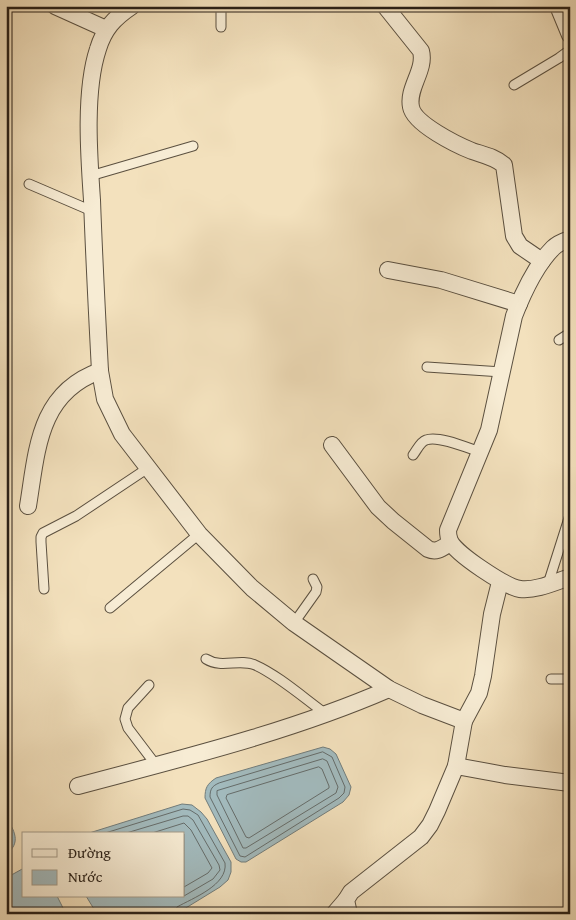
<svg xmlns="http://www.w3.org/2000/svg" width="576" height="920" font-family="'Gentium Book Plus',serif">
<rect width="100%" height="100%" fill="#f3e1bd"/>
<filter id="stains"><feTurbulence type="fractalNoise" baseFrequency=".004" numOctaves="4"/><feColorMatrix values="0 0 0 0 .2 0 0 0 0 .09 0 0 0 0 .02 0 0 0 .5 -.17"/></filter>
<radialGradient id="worn" r=".72"><stop offset=".6" stop-color="#630" stop-opacity="0"/><stop offset="1" stop-color="#630" stop-opacity=".3"/></radialGradient>
<g fill="#a2babd" stroke="#717c7b">
<path d="M 323,747 L 330,749 L 336,754 L 351,787 L 349,795 L 343,802 L 246,862 L 241,862 L 236,859 L 205,798 C 205,788 207,784 216,778 Z"/>
<polygon points="182,804 192,805 201,812 207,819 231,862 231,872 228,880 220,887 176,914 97,914 86,896 184,896 184,834 86,834"/>
<path d="M 6,817 C 14,830 22,843 6,854 Z"/>
<polygon points="24,868 24,896 57,896 66,914 6,914 6,878"/>
</g>
<g fill="none" stroke-linecap="round" stroke-linejoin="round">
<g stroke="#656c6a" stroke-width="1">
<path d="M 323,752 L 332,757 L 345,787 L 344,793 L 339,798 L 245,857 L 240,856 L 210,797 C 210,789 212,786 219,783 Z"/>
<polygon points="323,759 327,761 338,787 336,793 246,848 243,848 217,795 217,791"/>
<polygon points="319,767 322,769 329,786 329,788 249,838 246,837 226,798 227,795"/>
<path d="M 102,834 L 183,809 L 190,810 L 198,815 L 225,863 C 228,885 193,898 177,907 L 175,914"/>
<polyline points="123,834 183,816 188,816 193,820 219,865 220,870 213,879 184,896"/>
<polyline points="149,834 184,823 191,830 212,868 208,873 184,887"/>
</g>
<defs>
<g id="lane">
<polyline points="221,27 221,6"/>
<polyline points="514,85 559,58 570,50"/>
<polyline points="90,176 193,146"/>
<polyline points="29,184 92,211"/>
<polyline points="559,340 570,333"/>
<polyline points="427,367 502,372"/>
<path d="M 413,455 C 417,450 420,442 426,440 C 438,435 468,448 480,452"/>
<polyline points="548,584 569,518"/>
<polyline points="44,589 41,542 41,537 43,533 76,516 148,468"/>
<polyline points="110,608 199,534"/>
<polyline points="294,623 316,592 317,587 313,579"/>
<path d="M 206,659 C 222,669 239,658 255,665 C 278,675 305,699 326,714"/>
<polyline points="551,679 570,679"/>
<polyline points="149,685 128,708 125,719 128,728 156,765"/>
</g>
<g id="street">
<polyline points="55,6 106,29"/>
<path d="M 132,6 C 114,18 104,29 98,49 C 84,91 89,157 92,200 C 94,257 97,314 100,371 L 105,399 L 122,434 L 199,534 L 252,588 L 294,623 L 389,689 L 422,705 L 464,721 L 456,766 L 437,811 L 430,825 L 421,837 L 351,892 L 346,900 L 349,914"/>
<path d="M 385,6 L 421,51 C 426,70 407,88 411,107 C 414,124 457,145 472,151 C 484,155 495,157 504,165 L 514,236 L 520,246 L 542,261"/>
<polyline points="558,6 570,35"/>
<path d="M 570,239 C 564,241 557,244 553,248 C 535,266 523,293 514,316 L 489,430 L 448,530 C 448,534 448,537 450,541 C 456,554 506,587 520,589 C 536,591 555,582 570,577"/>
<polyline points="388,270 441,280 519,304"/>
<path d="M 332,445 L 378,507 L 393,521 L 428,549 C 437,553 442,548 450,543"/>
<path d="M 28,506 C 37,451 38,393 100,371"/>
<polyline points="464,721 479,693 483,676 492,614 500,582"/>
<polyline points="456,766 505,775 570,783"/>
<path d="M 78,786 C 183,758 290,732 389,689"/>
<polyline points="334,914 346,900"/>
</g>
</defs>
<use href="#lane" stroke="#5b5040" stroke-width="11"/>
<use href="#street" stroke="#5b5040" stroke-width="18"/>
<use href="#lane" stroke="#f7ecd4" stroke-width="9"/>
<use href="#street" stroke="#f7ecd4" stroke-width="16"/>
</g>
<rect width="576" height="920" fill="none" stroke="#f3e1bd" stroke-width="25"/>
<rect x="8" y="8" width="561" height="905" fill="none" stroke="#281f17" stroke-width="2.5"/>
<rect x="12" y="12" width="551" height="895" fill="none" stroke="#281f17"/>
<rect x="22" y="832" width="162" height="65" fill="#f7ecd4" stroke="#a49a88"/>
<rect x="32" y="849" width="25" height="8" fill="#f7ecd4" stroke="#a49a88"/>
<text x="68" y="858" font-size="15" fill="#281f17">Đường</text>
<rect x="32" y="870" width="25" height="15" fill="#a2babd" stroke="#a49a88"/>
<text x="68" y="882" font-size="15" fill="#281f17">Nước</text>
<rect width="100%" height="100%" filter="url(#stains)"/>
<rect width="100%" height="100%" fill="url(#worn)"/>
</svg>
